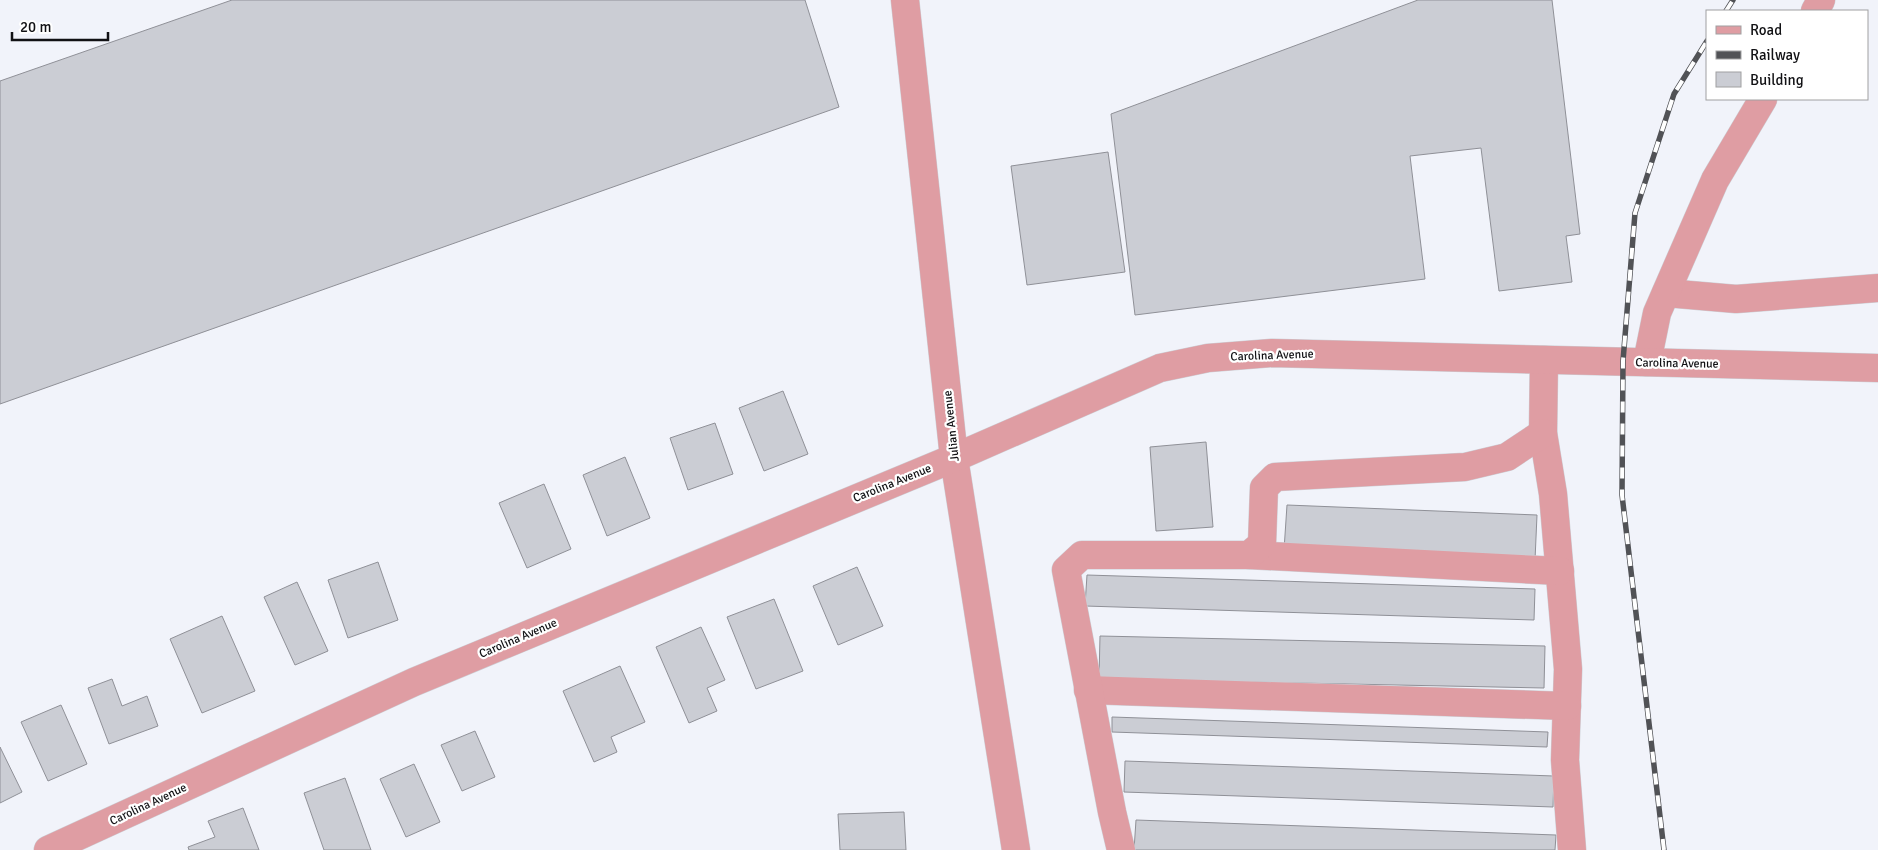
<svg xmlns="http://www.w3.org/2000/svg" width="1878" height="850" font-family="Signika,sans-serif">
<rect width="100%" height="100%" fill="#f1f3fa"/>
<g fill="#cbcdd4" stroke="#8f9097">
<polygon points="232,0 805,0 839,107 0,404 0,81"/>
<polygon points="1418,0 1552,0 1580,234 1566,236 1572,282 1499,291 1481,148 1410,156 1425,279 1135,315 1111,114"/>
<polygon points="1108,152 1125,272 1027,285 1011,166"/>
<polygon points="783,391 808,454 764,471 739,408"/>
<polygon points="715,423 733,474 688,490 670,438"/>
<polygon points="1206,442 1213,527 1156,531 1150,447"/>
<polygon points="625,457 650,518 607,536 583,475"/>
<polygon points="544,484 571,549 527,568 499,503"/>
<polygon points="1287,505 1537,515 1535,560 1284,550"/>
<polygon points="378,562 398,620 348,638 328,580"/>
<polygon points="857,567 883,626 838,645 813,586"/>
<polygon points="1087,575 1535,589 1534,620 1085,606"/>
<polygon points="297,582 328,651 295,665 264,597"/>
<polygon points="774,599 803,671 756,689 727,617"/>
<polygon points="222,616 255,691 202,713 170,639"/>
<polygon points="701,627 725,680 707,688 717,711 689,723 656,647"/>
<polygon points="1100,636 1545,646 1544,688 1099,679"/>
<polygon points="620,666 645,722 611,737 617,752 594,762 563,691"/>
<polygon points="112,679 122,706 147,696 158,726 109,744 88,688"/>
<polygon points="61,705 87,764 48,781 21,722"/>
<polygon points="1112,717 1548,732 1547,747 1112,732"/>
<polygon points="475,731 495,777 462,791 441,745"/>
<polygon points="0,747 22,792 0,803"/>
<polygon points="1125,761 1554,776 1553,807 1124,792"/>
<polygon points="414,764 440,822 406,837 380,779"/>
<polygon points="345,778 371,850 324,850 304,793"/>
<polygon points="243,808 259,850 189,850 188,847 215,837 208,821"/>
<polygon points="904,812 906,850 840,850 838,814"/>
<polygon points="1136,820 1556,835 1555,850 1134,850"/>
</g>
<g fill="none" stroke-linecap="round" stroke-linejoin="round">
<defs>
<g id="minor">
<polyline points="905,0 954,458 1016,850"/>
<polyline points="1815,11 1821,0"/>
<polyline points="1666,293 1736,299 1878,288"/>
<polyline points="1544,360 1543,433 1553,494 1568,669 1565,760 1572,850"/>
<polyline points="1647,362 1657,313 1715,180 1763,99"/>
<polyline points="1249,555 1560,571"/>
<polyline points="1088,690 1567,706"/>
<polyline points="48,850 414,682 954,458 1160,368 1208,358 1272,353 1878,368"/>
<polyline points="1121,850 1112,812 1066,570 1082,555 1249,555 1262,544 1264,488 1275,477 1465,467 1507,457 1543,433"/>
</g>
</defs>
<use href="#minor" stroke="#cdcfd5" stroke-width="29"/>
<use href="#minor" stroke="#df9da3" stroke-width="28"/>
<defs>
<g id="rail">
<polyline points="1726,11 1733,0"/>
<polyline points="1664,850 1622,495 1623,361 1635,213 1674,94 1707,41"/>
</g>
</defs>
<use href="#rail" stroke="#515256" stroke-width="5.5"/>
<use href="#rail" stroke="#fff" stroke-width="4" stroke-dasharray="11" stroke-linecap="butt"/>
</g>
<g text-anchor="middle" stroke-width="4.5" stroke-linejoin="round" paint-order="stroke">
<g font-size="12" fill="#111114" stroke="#fff">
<text transform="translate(1272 355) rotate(-2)" y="4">Carolina Avenue</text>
<text transform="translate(1677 363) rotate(1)" y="4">Carolina Avenue</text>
<text transform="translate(951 426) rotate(-96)" y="4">Julian Avenue</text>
<text transform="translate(892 483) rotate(-22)" y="4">Carolina Avenue</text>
<text transform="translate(518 638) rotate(-23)" y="4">Carolina Avenue</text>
<text transform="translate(148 804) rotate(-25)" y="4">Carolina Avenue</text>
</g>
</g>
<rect x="1706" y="10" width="162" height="90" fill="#ffffff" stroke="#a0a0a1"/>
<rect x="1716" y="26" width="25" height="8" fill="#df9da3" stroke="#a0a0a1"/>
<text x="1750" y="35" font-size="15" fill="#111114">Road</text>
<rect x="1716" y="51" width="25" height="8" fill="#515256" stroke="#a0a0a1"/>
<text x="1750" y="60" font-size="15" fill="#111114">Railway</text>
<rect x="1716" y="72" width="25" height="15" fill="#cbcdd4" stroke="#a0a0a1"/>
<text x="1750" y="85" font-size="15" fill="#111114">Building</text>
<path d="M12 32v8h96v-8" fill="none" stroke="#111114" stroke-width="2.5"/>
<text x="20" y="32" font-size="15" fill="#111114" stroke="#ffffff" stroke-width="4" paint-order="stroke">20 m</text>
</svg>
